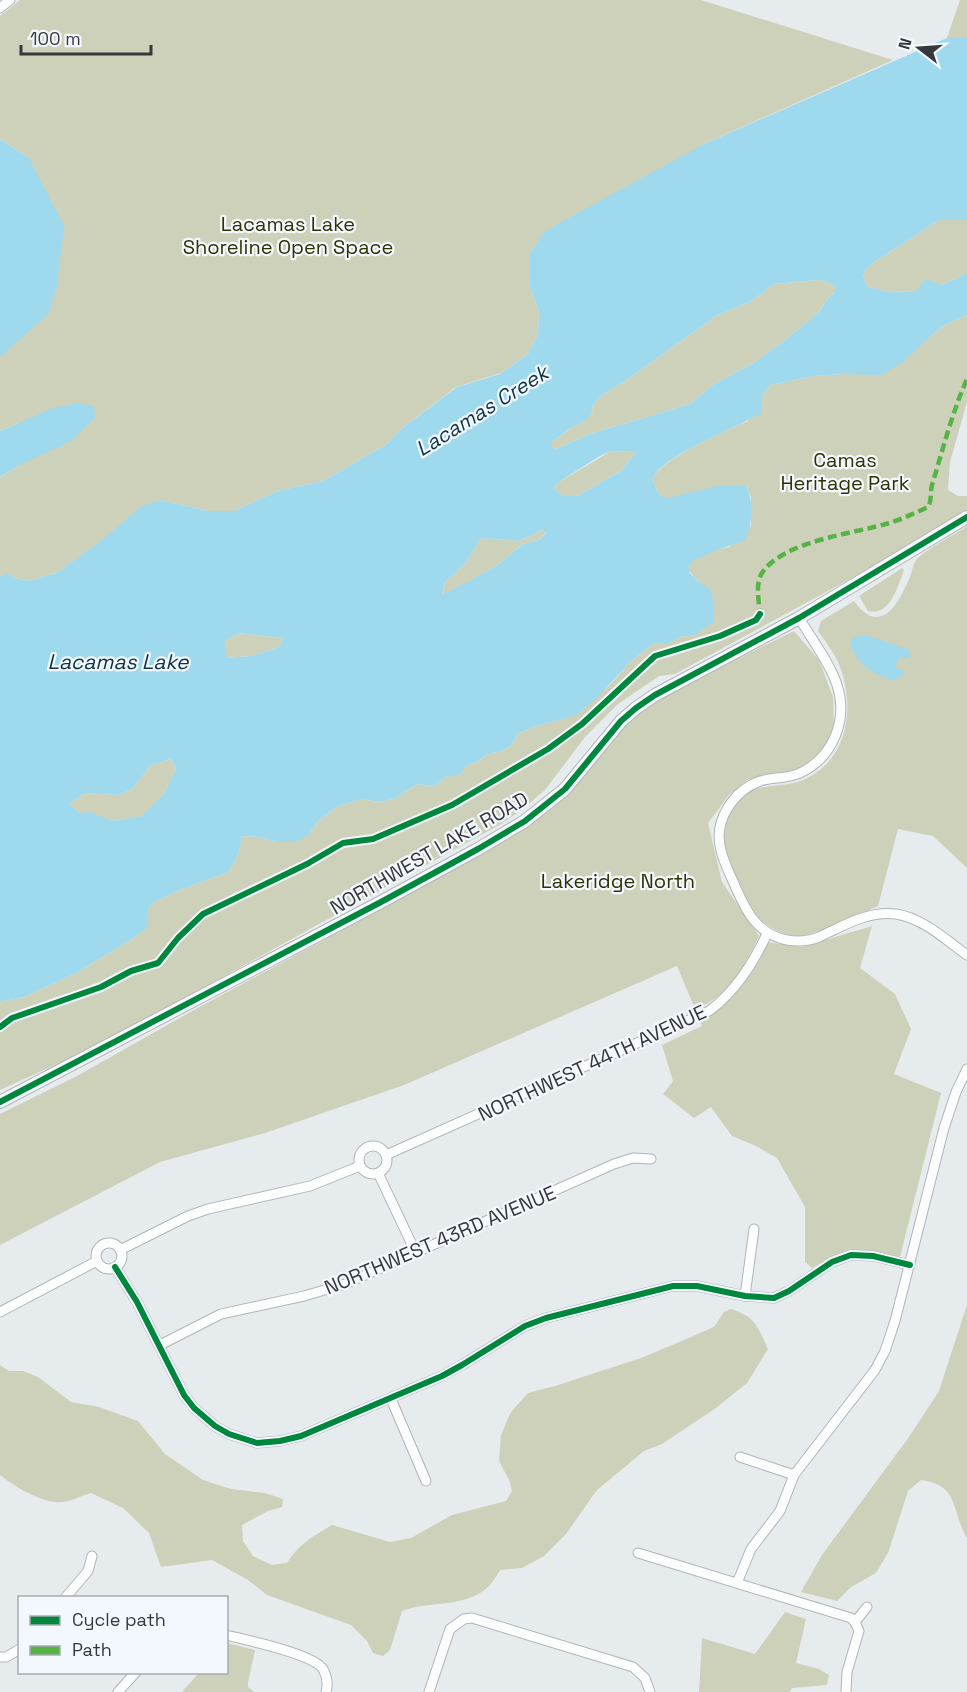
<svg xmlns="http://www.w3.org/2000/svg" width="967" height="1692" font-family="'Space Grotesk',sans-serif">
<rect width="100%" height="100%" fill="#e6ebee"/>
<g fill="#cdd1ba">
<polygon points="20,0 701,0 893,60 704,144 530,287 539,312 538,334 528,354 501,373 456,387 401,429 387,444 323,481 277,491 234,511 208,511 160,500 56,573 29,581 14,578 8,574 0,576 0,477 20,465 18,423 0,431 0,354 29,158 0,139 0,16"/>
<polygon points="960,0 967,0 967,38 947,38"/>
<polygon points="939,220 967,220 967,273 942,285 925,280 918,291 890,292 868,287 863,277 865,271 871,264"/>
<polygon points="818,280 828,282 836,289 836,292 829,297 818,313 789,337 754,363 714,384 690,404 590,434 556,449 552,447 552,442 592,412 593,404 603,394 625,381 716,316 751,301 774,284"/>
<path d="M 967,315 L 967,402 L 950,462 L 948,490 L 958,496 L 967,496 L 967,511 L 885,560 L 675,674 L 659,676 L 618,704 L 585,737 L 545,790 L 523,809 L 501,824 L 141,1022 L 81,1053 L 0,1090 L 0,1002 L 24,997 L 76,973 L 135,937 L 144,928 L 147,915 L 151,904 L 177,891 L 228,872 L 236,860 L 241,843 L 240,836 L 259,837 L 277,842 L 309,834 L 318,821 L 338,806 L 362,799 L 379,802 L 396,798 L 417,784 L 435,786 L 446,776 L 459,776 L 467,765 L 479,761 L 485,755 L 501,751 L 511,746 L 518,734 L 530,728 L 565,718 L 610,685 L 630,662 L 654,643 L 669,643 L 679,637 L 694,635 L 710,590 L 697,581 L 689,571 L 690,562 L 708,552 L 729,547 L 751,525 L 751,498 L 746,485 L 667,498 L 659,494 L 652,480 C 660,459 726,430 748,421 L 761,397 L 770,385 L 815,376 L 843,374 L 929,337 L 945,325 Z"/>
<polygon points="611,451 636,452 621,471 577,496 563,496 555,490 556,484"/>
<path d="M 967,526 L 967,868 L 933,836 L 898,829 L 878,906 L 807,936 C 769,939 748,910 735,879 C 725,853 716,836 730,809 C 744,780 778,790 803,780 C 850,760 856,704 838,662 C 833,651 825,641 818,631 L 821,621 L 854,601 C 880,637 898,605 910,577 C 912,572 913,564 916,560 C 922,552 957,533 967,526 Z"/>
<polygon points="542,530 547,531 539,540 523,544 495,567 442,596 445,582 465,564 481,538 519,541"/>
<path d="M 902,568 L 904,570 C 898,586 890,617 868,611 L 859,596 Z"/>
<path d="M 794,631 L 819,660 L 833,697 L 834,727 L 822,752 L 798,769 L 747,780 L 729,795 L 708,823 L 722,882 L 759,936 C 743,968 730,996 695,1009 L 677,966 L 404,1085 L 265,1133 L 160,1162 L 0,1245 L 0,1114 L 77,1076 L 194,1010 L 385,907 L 442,873 L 484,853 L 557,802 L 636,713 L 680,687 Z"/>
<polygon points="238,633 283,638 280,647 251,656 226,658 225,641"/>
<polygon points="171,759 176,768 164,794 143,816 112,821 90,813 80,813 69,804 85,793 120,795 134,787 150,766"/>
<path d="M 872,926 L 860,968 L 895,994 L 911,1029 L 894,1074 L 941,1093 L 900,1257 C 857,1249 851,1245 812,1268 L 805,1262 L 805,1207 L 777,1158 L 756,1146 L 732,1136 L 711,1107 L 694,1118 L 663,1094 L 673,1081 L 662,1045 L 702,1026 L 699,1019 L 731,999 L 755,967 L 767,942 L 802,947 Z"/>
<path d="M 967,1305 L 967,1538 C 951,1511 960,1485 921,1480 L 908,1491 L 888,1553 L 876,1573 L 851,1587 L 837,1601 L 801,1592 L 822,1555 L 909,1437 L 939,1391 Z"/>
<path d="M 731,1309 C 756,1317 758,1327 768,1349 L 747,1383 L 716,1408 L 662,1444 L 644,1451 L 597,1490 L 566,1534 L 544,1556 L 522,1568 L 500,1570 C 497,1575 493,1582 489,1586 C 465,1609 430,1600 402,1611 L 390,1650 L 383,1656 L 373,1653 L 367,1641 L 351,1625 L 267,1595 L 248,1580 L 212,1560 L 161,1567 L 149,1533 L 123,1508 L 91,1493 C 80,1496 67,1504 55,1502 C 37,1500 14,1486 0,1475 L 0,1365 L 9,1371 L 23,1371 L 38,1377 L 71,1402 L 99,1407 L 138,1421 L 165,1454 L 203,1480 L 231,1489 L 265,1493 L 283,1499 L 282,1507 L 268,1511 L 242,1525 L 243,1541 L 253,1556 L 272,1565 L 287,1563 C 299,1544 313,1536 332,1525 L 390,1542 L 411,1538 L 452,1515 L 506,1501 L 512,1491 L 510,1482 L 499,1461 L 501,1435 L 511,1412 L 528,1393 L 555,1386 L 641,1358 L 677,1343 L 714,1327 L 724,1312 Z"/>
<polygon points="785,1612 806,1619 796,1663 819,1669 829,1675 827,1685 792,1688 790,1692 699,1692 702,1638 755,1654"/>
<polygon points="227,1643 255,1650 248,1682 248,1687 254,1692 182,1692 199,1673 226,1672"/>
</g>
<g fill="#9fd9ee" fill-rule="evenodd">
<path d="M 947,38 L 967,38 L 967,220 L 939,220 L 871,264 L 865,271 L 863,277 L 868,287 L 890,292 L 917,291 L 925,279 L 942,285 L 967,273 L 967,315 L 945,325 L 929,337 L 903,362 L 881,375 L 843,374 L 815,376 L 770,385 L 761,397 L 761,413 C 737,428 661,455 652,480 L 659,494 L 667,498 L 722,485 L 746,485 C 754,504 753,521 745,540 C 725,548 709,551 690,563 L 689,572 L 697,581 L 710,589 L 714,604 L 713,622 L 694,635 L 679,637 L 669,643 L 654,643 L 630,662 L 597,698 L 576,715 L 530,728 L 518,734 L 511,746 L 501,751 L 485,755 L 479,761 L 467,765 L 459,776 L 446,776 L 435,786 L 417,784 L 396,798 L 379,802 L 362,799 L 338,806 L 318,821 L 309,834 L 297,842 L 277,842 L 259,837 L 241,836 L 241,843 L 236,860 L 228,872 L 177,891 L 151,904 L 147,915 L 148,926 L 135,937 L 76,973 L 24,997 L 0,1002 L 0,576 L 8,573 L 14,578 L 29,581 L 56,573 L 98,543 L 142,506 L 160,500 L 208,511 L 234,511 L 277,491 L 323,481 L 387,444 L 401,429 L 457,387 L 500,374 L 528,354 L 538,334 L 539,312 L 530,287 L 530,253 L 545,231 L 704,144 ZM 818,280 L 828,282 L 836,289 L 835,293 L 829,297 L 818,313 L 789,337 L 754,363 L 714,384 L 690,404 L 590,434 L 556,449 L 552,447 L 552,442 L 569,429 L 586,420 L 592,412 L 593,404 L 603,394 L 625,381 L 716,316 L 751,301 L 774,284 ZM 611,451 L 636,452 L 621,471 L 577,496 L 563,496 L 555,490 L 556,484 L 598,457 ZM 542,530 L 547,532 L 539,540 L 523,544 L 495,567 L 442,595 L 445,582 L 465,564 L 481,538 L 519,541 ZM 238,633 L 282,638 L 283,638 L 280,647 L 251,656 L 227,658 L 225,641 ZM 171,759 L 176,768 L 164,794 L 142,816 L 112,821 L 90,812 L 80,813 L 69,804 L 85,793 L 120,795 L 134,787 L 150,766 Z"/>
<polygon points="0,139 29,158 64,226 57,286 48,314 0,357"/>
<polygon points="77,403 94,406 95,417 73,440 20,465 0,477 0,431 53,408"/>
<path d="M 856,636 L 869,636 L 907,649 L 910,652 L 909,659 L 899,657 L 895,667 L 904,671 L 903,675 L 894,680 C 874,675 853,663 850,641 Z"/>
</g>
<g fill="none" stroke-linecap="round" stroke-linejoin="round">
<defs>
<g id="minor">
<polyline points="0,8 10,0"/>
<path d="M 799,618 C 810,636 831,665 837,685 C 848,719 834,757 800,773 C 787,779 773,777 760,781 C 733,791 713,821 721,850 C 723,860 728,870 732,879 C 744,907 755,934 787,940 C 798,942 809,941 819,937 C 843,926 869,910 896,914 C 923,918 946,940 967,955"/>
<circle cx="373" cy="1160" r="14"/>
<path d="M 386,1155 L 709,1011 C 736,991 753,963 767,934"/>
<polyline points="378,1173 416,1253"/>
<circle cx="109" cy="1256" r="13"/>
<polyline points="120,1250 188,1216 208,1209 310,1186 360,1166"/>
<polyline points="115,1267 137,1302 184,1395 194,1408 215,1426 229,1434 257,1443 280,1441 301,1436 442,1376 462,1365 525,1326 546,1318 673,1286 697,1286 745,1296 774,1298 789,1291 832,1262 851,1255 873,1256 910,1265"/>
<polyline points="745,1296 754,1229"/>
<polyline points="0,1312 97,1261"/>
<polyline points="160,1345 221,1314 304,1296 345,1284 614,1164 633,1158 651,1159"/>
<polyline points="391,1399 426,1481"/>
<polyline points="740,1457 794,1475"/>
<polyline points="638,1553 851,1618 855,1622"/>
<polyline points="737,1583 751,1549 780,1511 794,1475 875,1370 885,1351 895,1321 944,1128 956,1092 967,1069"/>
<polyline points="65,1598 88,1571 92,1556"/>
<path d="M 226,1635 C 246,1640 314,1654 323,1669 C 327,1676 328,1685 326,1692"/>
<polyline points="0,1657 6,1657 20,1649"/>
<polyline points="118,1692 136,1672"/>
<polyline points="429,1692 450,1629 464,1619 472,1618 633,1667 645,1678 650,1692"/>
<polyline points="846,1692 847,1672 859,1631 855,1622 867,1607"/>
</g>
<polyline id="major" points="0,1102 381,902 478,849 525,821 565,789 621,721 636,708 655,695 799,618 967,517"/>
</defs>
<use href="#minor" stroke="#b1b5b7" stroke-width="11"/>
<use href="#major" stroke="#b1b5b7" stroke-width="14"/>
<use href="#minor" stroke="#fbfcfc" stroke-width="9"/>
<use href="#major" stroke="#fbfcfc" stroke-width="12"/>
<path stroke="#56b346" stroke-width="4.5" stroke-dasharray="9 4.5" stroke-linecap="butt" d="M 758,617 L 760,614 C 759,601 755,584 762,573 C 784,540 854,534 889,523 C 902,519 915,513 928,507 C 932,500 930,493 932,485 C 943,449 952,413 967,379"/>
<defs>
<g id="cycleway">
<polyline points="0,1027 12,1018 101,987 131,971 158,963 178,938 203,914 307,864 343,843 373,839 452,805 548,749 582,724 655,656 720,636 756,620 760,614"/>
<polyline points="0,1102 381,902 478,849 525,821 565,789 621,721 636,708 655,695 799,618 967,517"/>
<polyline points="115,1267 137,1302 184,1395 194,1408 215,1426 229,1434 257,1443 280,1441 301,1436 442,1376 462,1365 525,1326 546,1318 673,1286 697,1286 745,1296 774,1298 789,1291 832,1262 851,1255 873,1256 910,1265"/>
</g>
</defs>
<use href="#cycleway" stroke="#f2f8fe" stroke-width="10"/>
<use href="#cycleway" stroke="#00873e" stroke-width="6"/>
</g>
<g text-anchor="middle" stroke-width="4.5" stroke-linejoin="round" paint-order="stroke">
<g font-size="20" fill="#303200" stroke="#f2f8fe">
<text x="288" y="231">Lacamas Lake<tspan x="288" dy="23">Shoreline Open Space</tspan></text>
<text x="845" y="467">Camas<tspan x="845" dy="23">Heritage Park</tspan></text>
<text x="618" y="888">Lakeridge North</text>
</g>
<g font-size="20" fill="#36393c" stroke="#f2f8fe">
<text transform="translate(429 853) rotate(-30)" y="7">NORTHWEST LAKE ROAD</text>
<text transform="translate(592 1063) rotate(-25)" y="7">NORTHWEST 44TH AVENUE</text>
<text transform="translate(440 1240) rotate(-23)" y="7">NORTHWEST 43RD AVENUE</text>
</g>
<g font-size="21" font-style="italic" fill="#0f3541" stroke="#f2f8fe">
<text transform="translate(482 411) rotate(-32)" y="7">Lacamas Creek</text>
<text x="118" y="669">Lacamas Lake</text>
</g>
</g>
<rect x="18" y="1596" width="210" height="78" fill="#f2f8fe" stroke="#a7acb0" stroke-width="1.5"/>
<rect x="30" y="1616" width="30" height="9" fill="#00873e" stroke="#a7acb0" stroke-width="1.5"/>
<text x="72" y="1626" font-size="18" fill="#36393c">Cycle path</text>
<rect x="30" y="1646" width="30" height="9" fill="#56b346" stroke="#a7acb0" stroke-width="1.5"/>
<text x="72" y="1656" font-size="18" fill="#36393c">Path</text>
<g transform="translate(919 48) rotate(287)" stroke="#f2f8fe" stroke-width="4.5" paint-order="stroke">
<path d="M0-4.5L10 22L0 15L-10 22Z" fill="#36393c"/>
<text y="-9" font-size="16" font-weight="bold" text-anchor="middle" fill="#36393c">N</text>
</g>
<path d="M21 45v9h130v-9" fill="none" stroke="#36393c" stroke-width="3"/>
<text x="30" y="45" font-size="18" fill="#36393c" stroke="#f2f8fe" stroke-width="4.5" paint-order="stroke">100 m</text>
</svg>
